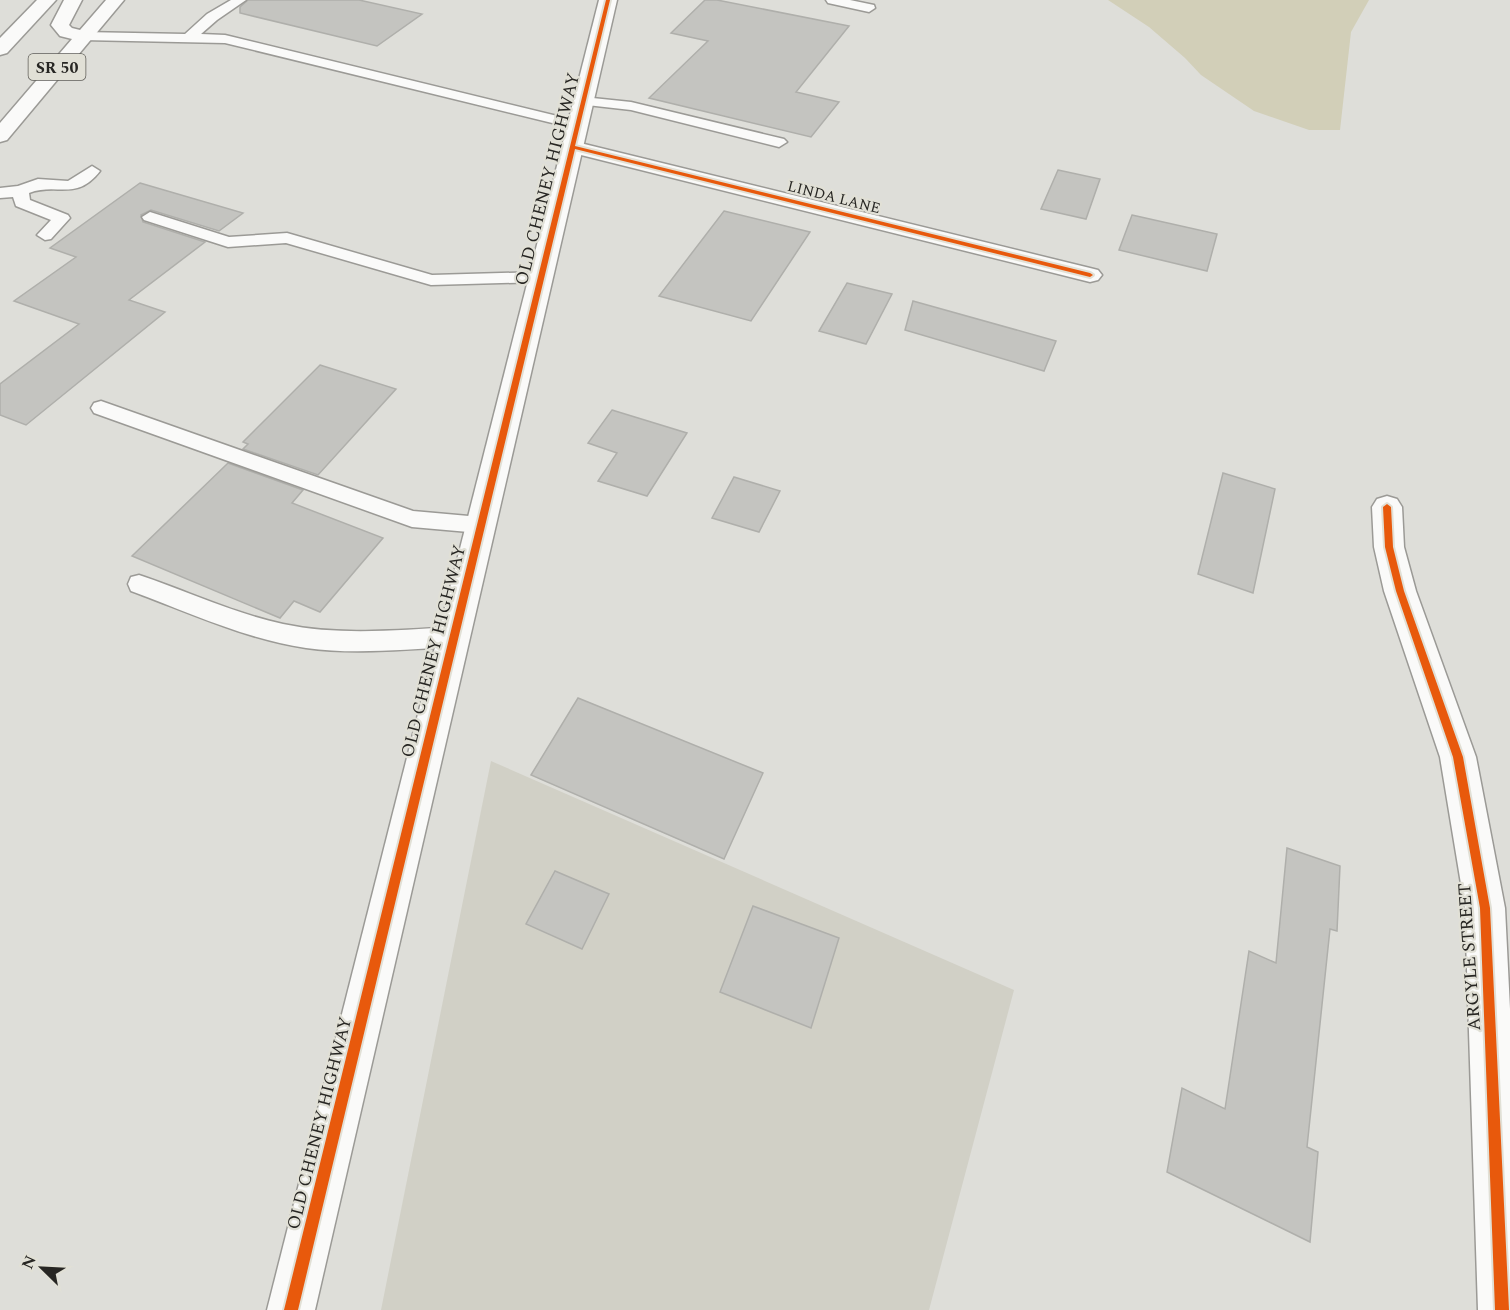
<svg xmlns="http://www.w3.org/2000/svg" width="1510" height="1310" font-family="Spectral,serif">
<rect width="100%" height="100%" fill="#deded9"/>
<polygon fill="#d1d0c6" points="491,761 1014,990 929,1310 381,1310"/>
<polygon fill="#d2cfb8" points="1108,0 1369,0 1351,32 1340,130 1309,130 1254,111 1201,75 1185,58 1149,27"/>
<g fill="#c4c4c0" stroke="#afafab" stroke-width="1.5">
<polygon points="248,0 359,0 422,14 377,46 240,13 240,7"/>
<polygon points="705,0 717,0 849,26 796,92 839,102 811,137 649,98 708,41 671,33"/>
<polygon points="1058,170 1100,179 1086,219 1041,209"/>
<polygon points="140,183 243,213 219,231 151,210 141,215 143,222 205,242 129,300 165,312 26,425 0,415 0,384 79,324 14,301 76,257 50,248"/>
<polygon points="724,211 810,232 751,321 659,296"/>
<polygon points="1132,215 1217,234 1207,271 1119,250"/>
<polygon points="847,283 892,294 866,344 819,331"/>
<polygon points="913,301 1056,341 1044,371 905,330"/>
<polygon points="320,365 396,389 318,475 243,449 248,444 243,442"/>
<polygon points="612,410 687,433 647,496 598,481 617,453 588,443"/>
<polygon points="228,463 303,490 292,503 383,538 320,612 294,601 280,618 132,556"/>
<polygon points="1223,473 1275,489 1253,593 1198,574"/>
<polygon points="734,477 780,491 759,532 712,518"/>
<polygon points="578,698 763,773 724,859 531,775"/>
<polygon points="1287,848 1340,866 1337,931 1330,929 1307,1147 1318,1152 1310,1242 1167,1172 1182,1088 1225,1109 1249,951 1276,963"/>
<polygon points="555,871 609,894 582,949 526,924"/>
<polygon points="753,906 839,938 811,1028 720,992"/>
</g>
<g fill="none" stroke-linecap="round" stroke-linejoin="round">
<defs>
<g id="lane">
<polygon points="231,0 246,0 217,20 201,34 225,35 582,122 584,125 577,129 225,43 83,40 76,36 83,32 185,34 207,14"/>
<polygon points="826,0 850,0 874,5 875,8 869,12 828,3"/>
<polygon points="583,97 631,102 784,139 787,142 779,147 631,110 578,104 576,101 578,98"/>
<path d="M 92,166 L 100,171 C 76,202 57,182 29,193 L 30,200 L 68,215 L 70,218 L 51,239 L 45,240 L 37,235 L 51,220 L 16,206 L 13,197 L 0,198 L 0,188 L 18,186 L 38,179 L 68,181 Z"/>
<polygon points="150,212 229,237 287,233 432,275 541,272 547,273 550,277 547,281 541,282 431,285 286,243 228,247 144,220 142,217"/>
<polygon points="101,401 413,511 480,517 488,519 491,525 488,531 480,533 412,527 94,413 91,408 94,403"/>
<path d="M 139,575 C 187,591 233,613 283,624 C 340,636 397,630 454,627 L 462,630 L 466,637 L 462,644 L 454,647 C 405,649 355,655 306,648 C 245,639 188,612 131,591 L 128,584 L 131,577 Z"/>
</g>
<g id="street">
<polygon points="572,141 1090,268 1098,270 1102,275 1098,280 1090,282 565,151 562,147 565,143"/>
<polygon points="1387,496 1397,499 1402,507 1404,547 1416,591 1476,757 1505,908 1510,1009 1510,1310 1478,1310 1465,908 1440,757 1384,591 1374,547 1372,507 1377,499"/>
</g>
<polygon id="secondary" points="599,0 617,0 315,1310 267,1310"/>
<g id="highway">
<polygon points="37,0 56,0 7,53 0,55 0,38"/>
<polygon points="64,0 82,0 69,25 72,28 80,30 106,0 124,0 7,140 0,142 0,123 72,39 60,36 51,25"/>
</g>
</defs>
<use href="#lane" stroke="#9b9a96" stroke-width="3"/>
<use href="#street" stroke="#9b9a96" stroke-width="3"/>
<use href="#secondary" stroke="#9b9a96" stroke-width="3"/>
<use href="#highway" stroke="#9b9a96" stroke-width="3"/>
<use href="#lane" fill="#fafaf9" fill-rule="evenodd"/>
<use href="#street" fill="#fafaf9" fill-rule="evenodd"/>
<use href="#secondary" fill="#fafaf9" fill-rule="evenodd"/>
<use href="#highway" fill="#fafaf9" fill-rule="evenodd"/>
<defs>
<g id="cycleway">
<polygon points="606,0 610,0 575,146 1090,273 1093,275 1090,277 575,149 298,1310 284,1310"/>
<polygon points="1387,504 1391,507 1393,547 1404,591 1463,757 1490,908 1509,1310 1495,1310 1480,908 1453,757 1396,591 1385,547 1383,507"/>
</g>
</defs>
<use href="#cycleway" stroke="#e1e0d6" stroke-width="4"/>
<use href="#cycleway" fill="#e8590c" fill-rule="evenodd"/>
</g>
<g text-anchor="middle" stroke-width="4.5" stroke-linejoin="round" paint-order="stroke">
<g font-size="15" fill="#272623" stroke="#e1e0d6">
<text transform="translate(834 197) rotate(14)" y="5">LINDA LANE</text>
</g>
<rect fill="#e1e0d6" stroke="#5f5e59" stroke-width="1.5" x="28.5" y="54" width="57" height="26" rx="4.5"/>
<g font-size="16" font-weight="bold" fill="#272623">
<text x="57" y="73">SR 50</text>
</g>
<g font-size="18" fill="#272623" stroke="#e1e0d6">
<text transform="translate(547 179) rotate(-76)" y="6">OLD CHENEY HIGHWAY</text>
<text transform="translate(433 651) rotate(-76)" y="6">OLD CHENEY HIGHWAY</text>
<text transform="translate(1469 957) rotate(-94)" y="6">ARGYLE STREET</text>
<text transform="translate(319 1123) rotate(-76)" y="6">OLD CHENEY HIGHWAY</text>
</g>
</g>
<g transform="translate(42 1268) rotate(294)" stroke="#e1e0d6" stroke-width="4.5" paint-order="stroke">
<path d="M0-4.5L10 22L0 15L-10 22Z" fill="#272623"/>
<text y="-9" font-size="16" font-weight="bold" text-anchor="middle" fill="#272623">N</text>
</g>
</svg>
